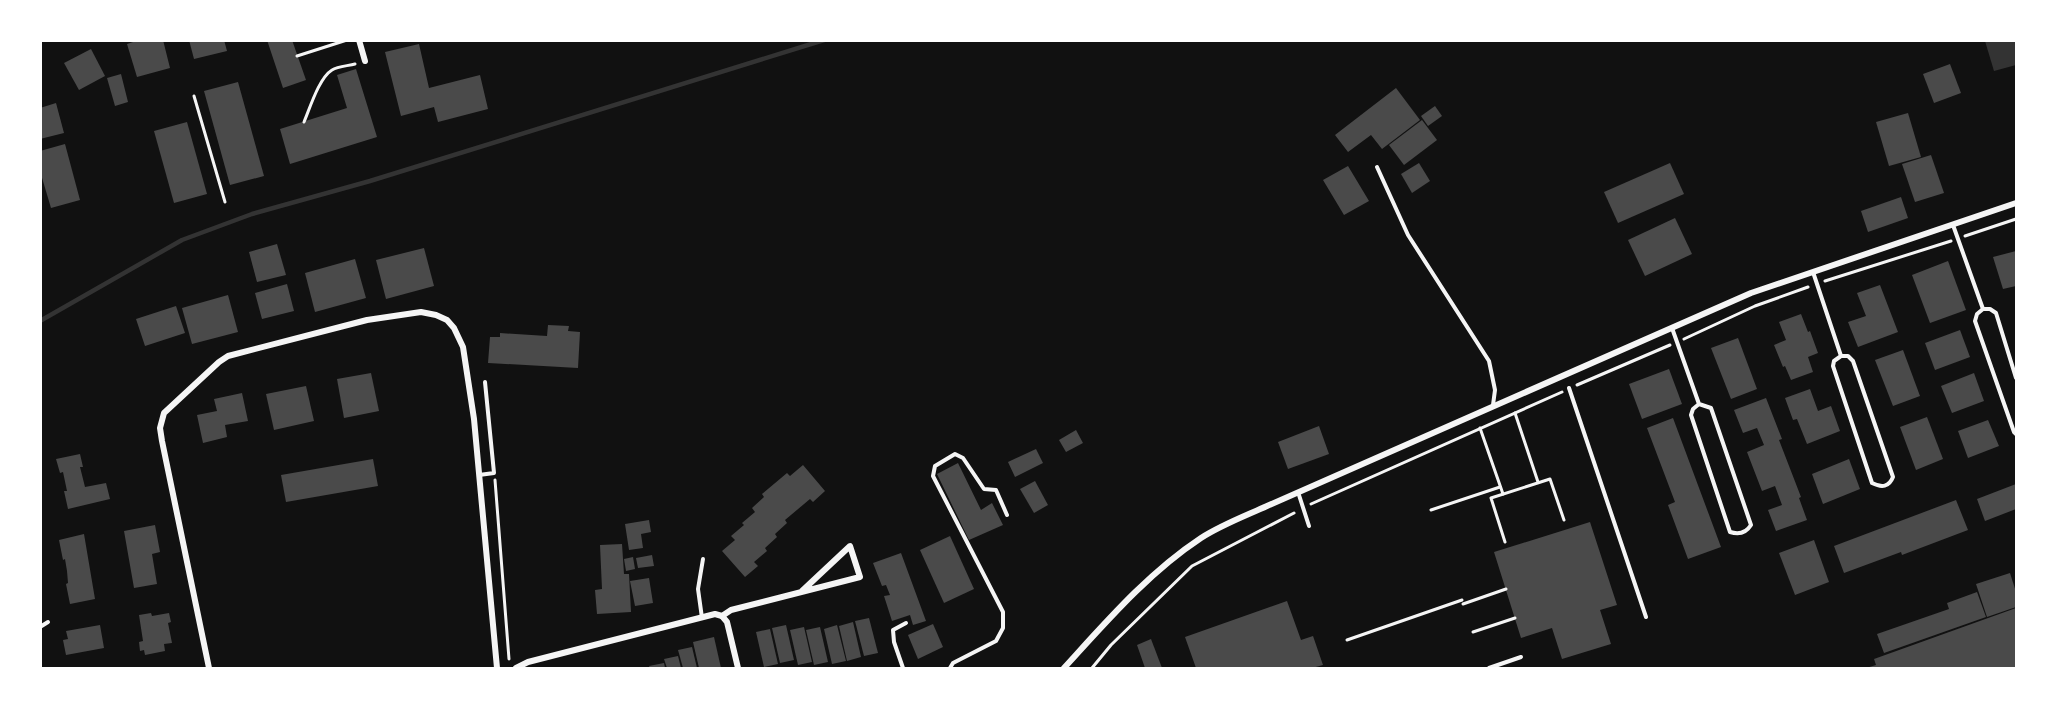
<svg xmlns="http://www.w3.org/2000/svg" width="2057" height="709" font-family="'Golos Text',sans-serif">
<rect width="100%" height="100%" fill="#111"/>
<polygon fill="#333" points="1985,41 2016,41 2016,65 1994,71"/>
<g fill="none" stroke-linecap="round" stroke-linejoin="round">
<polyline stroke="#333" stroke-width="4.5" points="40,321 182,240 252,214 370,181 824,40"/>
</g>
<g fill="#4a4a4a">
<polygon points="139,40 163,40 170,68 137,77 127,44"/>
<polygon points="189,40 224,40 227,51 194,59"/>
<polygon points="267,40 292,40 306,80 283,88"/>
<polygon points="419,44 429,88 480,75 488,109 438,122 434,107 401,116 385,52"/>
<polygon points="91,49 105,76 79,90 64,63"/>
<polygon points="1950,64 1961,93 1934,103 1923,74"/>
<polygon points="356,69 377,137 290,164 280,129 347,108 337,75"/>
<polygon points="121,74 128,102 115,106 107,78"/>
<polygon points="238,82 264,176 230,185 204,91"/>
<polygon points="1396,88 1420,120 1382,149 1371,135 1348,152 1335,135"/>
<polygon points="56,103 64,133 40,139 40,108"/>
<polygon points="1435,106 1442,116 1428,126 1421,116"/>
<polygon points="1908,113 1921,157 1889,166 1876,122"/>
<polygon points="1422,120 1437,140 1404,165 1389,145"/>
<polygon points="187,122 207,194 174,203 154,131"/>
<polygon points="65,144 80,200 51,208 40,171 40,151"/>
<polygon points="1931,155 1944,193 1915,202 1902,164"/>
<polygon points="1419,163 1430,181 1412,193 1401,174"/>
<polygon points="1670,163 1684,194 1618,223 1604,192"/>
<polygon points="1348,166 1369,201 1344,215 1323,180"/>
<polygon points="1901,197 1908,218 1868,232 1861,211"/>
<polygon points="1675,218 1692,254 1645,276 1628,240"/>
<polygon points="277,244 286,275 257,282 249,252"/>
<polygon points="424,248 434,286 386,299 376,260"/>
<polygon points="2016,251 2016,286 2003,289 1993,257"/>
<polygon points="355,259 366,298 315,312 305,273"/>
<polygon points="1948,261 1966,310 1930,323 1912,275"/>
<polygon points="287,284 294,311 262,319 255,293"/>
<polygon points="1880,285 1898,332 1858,347 1848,322 1866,316 1857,293"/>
<polygon points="228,295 238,332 192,344 182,308"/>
<polygon points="176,306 185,333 145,346 136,319"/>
<polygon points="1801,314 1808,332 1810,331 1818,353 1808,357 1813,372 1791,380 1785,366 1783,367 1774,345 1786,340 1779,322"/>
<polygon points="548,325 569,326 568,331 580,332 578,368 488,363 490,337 500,337 500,333 547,336"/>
<polygon points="1960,330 1970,357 1935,370 1925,343"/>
<polygon points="1738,338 1757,389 1731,399 1711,348"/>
<polygon points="1903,350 1920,396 1893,406 1875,360"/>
<polygon points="1669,369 1682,404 1642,419 1629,384"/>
<polygon points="371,373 379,411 344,418 337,379"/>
<polygon points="1974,373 1984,401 1952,413 1941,386"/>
<polygon points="306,386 314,421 274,430 266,394"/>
<polygon points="1810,389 1818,411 1831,406 1840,431 1807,444 1797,419 1793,420 1785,398"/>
<polygon points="242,393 248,421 225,425 227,437 203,443 197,415 217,411 214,399"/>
<polygon points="1766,398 1782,439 1779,440 1801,497 1799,498 1807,520 1776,531 1768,510 1782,505 1775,486 1762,491 1747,452 1764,445 1757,428 1743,433 1734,410"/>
<polygon points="1927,417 1943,459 1916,470 1900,427"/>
<polygon points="1673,418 1721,547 1688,559 1668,505 1675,502 1647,428"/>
<polygon points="1988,420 1999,446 1968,458 1958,431"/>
<polygon points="1319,426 1329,454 1288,469 1278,442"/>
<polygon points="1076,430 1083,443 1066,452 1059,440"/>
<polygon points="1036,449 1043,463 1015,477 1008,462"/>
<polygon points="80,454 83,467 80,467 85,487 106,483 110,499 68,509 64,491 67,491 63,472 60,473 56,459"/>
<polygon points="373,459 378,486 286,502 281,475"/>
<polygon points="1849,459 1860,489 1823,504 1812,474"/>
<polygon points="958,463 981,510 992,503 1003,525 969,540 937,474"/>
<polygon points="803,465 825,491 813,502 810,499 785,520 787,523 775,534 777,537 765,548 767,551 754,562 758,566 745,577 722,551 735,540 731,536 744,525 742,523 755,512 752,508 764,497 762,494 787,473 790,476"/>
<polygon points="1035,481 1048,505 1034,513 1020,489"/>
<polygon points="2016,484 2016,509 1985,521 1977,499"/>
<polygon points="1956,500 1968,530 1902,555 1901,552 1844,573 1834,546"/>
<polygon points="649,520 651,532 641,534 643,548 629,550 625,524"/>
<polygon points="1590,522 1617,605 1600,610 1611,644 1562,659 1552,628 1521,638 1494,552"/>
<polygon points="155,525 160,552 152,554 157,584 134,588 124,531"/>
<polygon points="84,534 95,599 70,604 66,584 68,583 67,571 65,559 63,560 59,540"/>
<polygon points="950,536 974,589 944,603 920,550"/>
<polygon points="1814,540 1829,582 1795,595 1779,553"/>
<polygon points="622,544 624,574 629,574 631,612 597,614 595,590 602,589 600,545"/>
<polygon points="901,553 926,621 913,625 910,615 892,621 884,596 890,595 886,585 882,586 873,563"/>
<polygon points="652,555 654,566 638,568 636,558"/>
<polygon points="633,557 635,569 626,571 624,559"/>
<polygon points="2010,573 2016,592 2016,607 1987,617 1976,584"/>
<polygon points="649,578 653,603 635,606 630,581"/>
<polygon points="1977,592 1986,617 1884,653 1877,634 1949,609 1947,603"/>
<polygon points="1287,601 1301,640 1313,636 1323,665 1312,668 1196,668 1185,637"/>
<polygon points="2016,608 2016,668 1866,668 1876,665 1874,659"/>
<polygon points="151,613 152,616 169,613 171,622 168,623 172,643 164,644 165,651 145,655 144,650 140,651 139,642 143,641 139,615"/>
<polygon points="869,618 878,653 864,656 855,621"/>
<polygon points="853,622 861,657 847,661 839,626"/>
<polygon points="933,624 943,647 918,659 908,635"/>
<polygon points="100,625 104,648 66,655 63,640 68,639 66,631"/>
<polygon points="786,625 794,660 780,663 772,628"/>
<polygon points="837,625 846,661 832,664 824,629"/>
<polygon points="804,627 812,662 798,665 790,630"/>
<polygon points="820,627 828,662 814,665 806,630"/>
<polygon points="770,629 778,664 764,667 756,632"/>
<polygon points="714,637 721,668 699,668 693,642"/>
<polygon points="1151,639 1162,668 1145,668 1137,645"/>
<polygon points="692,647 697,668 683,668 678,650"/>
<polygon points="678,656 681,668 667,668 664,659"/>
<polygon points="664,663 665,668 650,668 649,666"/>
</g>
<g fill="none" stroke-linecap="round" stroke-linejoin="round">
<g stroke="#f5f5f5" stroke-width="3">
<polyline points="297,56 347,40"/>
<polyline points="194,96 225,202"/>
<path d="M 304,122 C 310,108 319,78 332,70 C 338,66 348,66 355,64"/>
<polyline points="1965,236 2016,219"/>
<polyline points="1825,281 1951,241"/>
<polyline points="1684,339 1755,306 1808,287"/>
<polyline points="1577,385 1670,345"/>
<polyline points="1515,413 1538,482"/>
<polyline points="1480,428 1503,494"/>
<polyline points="495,480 509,659"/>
<polyline points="1311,504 1562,392"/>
<polyline points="1431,510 1500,487"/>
<polyline points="1505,542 1491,498 1550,479 1564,520"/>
<polyline points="1463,604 1506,589"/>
<polyline points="1473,632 1515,618"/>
<polyline points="1347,640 1462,600"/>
<polyline points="1092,668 1111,645 1192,566 1294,513"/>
</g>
<g stroke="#f5f5f5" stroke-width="4">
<polyline points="1377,167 1408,235 1489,361 1495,390 1493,405"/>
<polyline points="1953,225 1983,309"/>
<path d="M 1813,272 L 1841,356 L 1834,361 L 1833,366 L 1872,483 C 1882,488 1889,487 1893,477 L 1853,361 L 1848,356 L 1841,356"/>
<polyline points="1983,309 1977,314 1975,321 2014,432 2016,434"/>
<polyline points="1983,309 1990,309 1996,313 2016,378"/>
<path d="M 1672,328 L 1699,404 L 1711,408 L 1751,525 C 1746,533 1739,535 1730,532 L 1691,415 L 1693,409 L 1699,404"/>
<polyline points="1569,388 1646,617"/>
<polyline points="479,475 494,473 485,382"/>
<polyline points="1298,492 1309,526"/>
<polyline points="702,618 698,589 703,559"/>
<polyline points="40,627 48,622"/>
<polyline points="903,668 894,642 893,630 906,623"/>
<polyline points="950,668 953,663 996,641 1003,628 1003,612 933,476 935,466 955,454 963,458 984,489 996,490 1007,515"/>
<polyline points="1489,668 1521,657"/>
</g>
<g stroke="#f5f5f5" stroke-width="6">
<polyline points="359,40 365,61"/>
<polyline points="722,616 727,622 738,668"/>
<polyline points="209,668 162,441 160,428 164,413 219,362 228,356 367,320 421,312 436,315 447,320 454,328 463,347 474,419 497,668"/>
<polyline points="516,668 528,662 715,614 722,616 731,610 860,577 850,546 802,591"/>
<path d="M 1064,668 C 1106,622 1148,573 1201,538 C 1221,525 1245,516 1267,506 L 1751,293 L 2016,203"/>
</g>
</g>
<rect width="2057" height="709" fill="none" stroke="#ffffff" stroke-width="84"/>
</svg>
